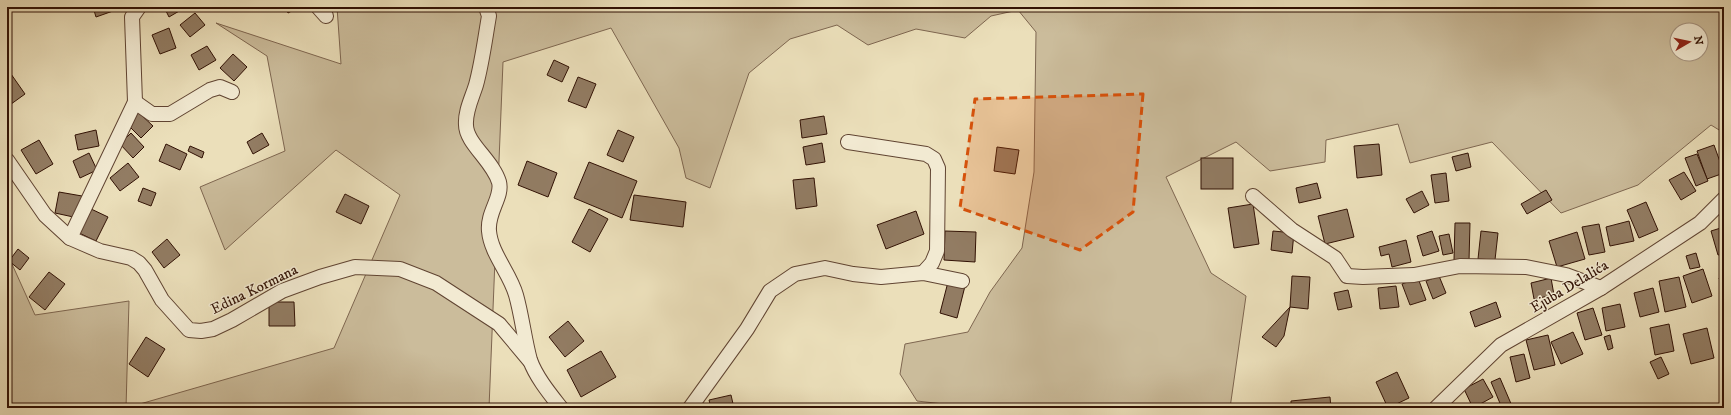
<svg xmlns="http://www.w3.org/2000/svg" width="1731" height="415" font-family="'IM FELL DW Pica',serif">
<rect width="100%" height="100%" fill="#ebdfba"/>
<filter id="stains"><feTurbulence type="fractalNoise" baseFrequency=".005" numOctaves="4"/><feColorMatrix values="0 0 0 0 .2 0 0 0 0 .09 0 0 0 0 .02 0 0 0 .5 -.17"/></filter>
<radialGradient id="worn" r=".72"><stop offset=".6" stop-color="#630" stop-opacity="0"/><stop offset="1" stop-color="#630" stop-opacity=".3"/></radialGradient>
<path fill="#cbbc9b" stroke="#7e6650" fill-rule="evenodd" d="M 337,7 L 1724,7 L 1724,133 L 1711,125 L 1638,185 L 1561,213 L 1492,142 L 1410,163 L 1398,124 L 1326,140 L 1325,162 L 1270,171 L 1236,142 L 1166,177 L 1211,273 L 1246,296 L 1230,408 L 979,408 L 917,401 L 900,374 L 905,344 L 968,332 L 990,292 L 1022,248 L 1034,172 L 1036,32 L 1018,10 L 991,16 L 965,38 L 916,29 L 868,45 L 837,25 L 790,39 L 749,73 L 710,188 L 686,178 L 679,148 L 611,28 L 503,62 L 489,408 L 7,408 L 7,253 L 35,315 L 129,301 L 126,408 L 334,348 L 400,195 L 336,150 L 225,250 L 200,187 L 285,151 L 267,56 L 216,23 L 341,64 ZM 1677,30 L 1701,30 L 1701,54 L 1677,54 Z"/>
<g fill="#927c63" stroke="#311104">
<polygon points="93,7 112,7 113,11 96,17"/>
<polygon points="164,7 186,7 169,17"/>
<polygon points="285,7 299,7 288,13"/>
<polygon points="195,13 205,25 190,37 180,25"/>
<polygon points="169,28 176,48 160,54 152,35"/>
<polygon points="207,46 216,60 199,70 191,55"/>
<polygon points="233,54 247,67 234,81 220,68"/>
<polygon points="554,60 569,67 562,82 547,75"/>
<polygon points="11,74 25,94 7,107 7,77"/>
<polygon points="578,77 596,84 586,108 568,101"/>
<polygon points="138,112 153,126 141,138 127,124"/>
<polygon points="824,116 827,134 802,138 800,120"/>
<polygon points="96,130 99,146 78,150 75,135"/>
<polygon points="618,130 634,137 623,162 607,155"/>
<polygon points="131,133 144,147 133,158 120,144"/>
<polygon points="262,133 269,145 253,154 247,142"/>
<polygon points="39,140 53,164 36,174 21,150"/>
<polygon points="822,143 825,162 806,165 803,147"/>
<polygon points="166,144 187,154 180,170 159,161"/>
<polygon points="1379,144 1382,175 1357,178 1354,146"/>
<polygon points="1714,145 1724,173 1707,179 1697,151"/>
<polygon points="190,146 204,152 202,158 188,151"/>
<polygon points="997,147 1019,150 1015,174 994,171"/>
<polygon points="89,153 97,170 80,178 73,161"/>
<polygon points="1468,153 1471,167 1456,171 1452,157"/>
<polygon points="1697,154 1708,181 1696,186 1685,158"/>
<rect x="1201" y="158" width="32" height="31"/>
<polygon points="527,161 557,173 548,197 518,185"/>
<polygon points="589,162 637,181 622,218 574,198"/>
<polygon points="128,163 139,177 120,191 110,178"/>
<polygon points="1684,172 1696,191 1681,200 1669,180"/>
<polygon points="1446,173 1449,201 1435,203 1431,175"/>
<polygon points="814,178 817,206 796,209 793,180"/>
<polygon points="1317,183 1321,198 1299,203 1296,188"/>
<polygon points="143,188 156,193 151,206 138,201"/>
<polygon points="1546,190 1552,200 1527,214 1521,204"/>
<polygon points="1422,191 1429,205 1414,213 1406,199"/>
<polygon points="59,192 82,196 78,218 55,213"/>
<polygon points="345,194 369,206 361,224 336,212"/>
<polygon points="634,195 686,202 683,227 630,220"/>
<polygon points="1646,202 1658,230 1639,238 1627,210"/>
<polygon points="1253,204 1259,244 1234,248 1228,208"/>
<polygon points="89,208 108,217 96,241 77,232"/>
<polygon points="589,209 608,219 590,252 572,242"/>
<polygon points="1347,209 1354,237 1325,244 1318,216"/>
<polygon points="916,211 924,234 886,249 877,225"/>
<polygon points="1629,221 1634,241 1610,246 1606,227"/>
<polygon points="1455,223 1470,223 1469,261 1454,260"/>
<polygon points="1599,224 1605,252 1589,255 1582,227"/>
<polygon points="1724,227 1724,254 1718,255 1711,231"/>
<polygon points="945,231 976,232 975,262 944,260"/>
<polygon points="1273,231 1294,233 1292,253 1271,250"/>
<polygon points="1432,231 1439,251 1423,256 1417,236"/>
<polygon points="1481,231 1498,233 1495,260 1478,259"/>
<polygon points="1577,232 1585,259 1557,267 1549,241"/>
<polygon points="1449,234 1453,253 1443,255 1439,236"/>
<polygon points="167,239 180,255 164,268 152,252"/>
<polygon points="1406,240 1411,262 1392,267 1389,254 1381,256 1379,247"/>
<polygon points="18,249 29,258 20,270 9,261"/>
<polygon points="1696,253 1700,267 1690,269 1686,256"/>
<polygon points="1703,269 1712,296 1692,303 1683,276"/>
<polygon points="49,272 65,284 45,310 29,297"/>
<polygon points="1292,276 1310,277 1308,309 1290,307"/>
<polygon points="1439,276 1446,293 1433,299 1426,281"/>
<polygon points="1679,277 1686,307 1665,312 1659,281"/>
<polygon points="1724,277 1724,293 1719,278"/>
<polygon points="1418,278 1426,300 1410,305 1402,284"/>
<polygon points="1551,278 1554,295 1534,299 1531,283"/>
<polygon points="948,282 965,286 957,318 940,313"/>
<polygon points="1396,286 1399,307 1380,309 1378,288"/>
<polygon points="1653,288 1659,312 1640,317 1634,293"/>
<polygon points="1348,290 1352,307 1338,310 1334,293"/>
<polygon points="269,302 294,302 295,326 269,326"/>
<polygon points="1496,302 1501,317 1475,327 1470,312"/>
<polygon points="1620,304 1625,327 1606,331 1602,308"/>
<polygon points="1290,307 1284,336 1276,347 1262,337"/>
<polygon points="1593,308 1602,335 1585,340 1577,313"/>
<polygon points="568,321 584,341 565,357 549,337"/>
<polygon points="1669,324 1674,351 1655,355 1650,328"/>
<polygon points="1707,328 1714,358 1691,364 1683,334"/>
<polygon points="1573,332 1583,354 1561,364 1551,342"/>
<polygon points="1548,335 1555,365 1534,370 1526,340"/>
<polygon points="1610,335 1613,348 1608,350 1604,337"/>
<polygon points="146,337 165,349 148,377 129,364"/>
<polygon points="601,351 616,377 581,397 567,370"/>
<polygon points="1524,354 1530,378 1516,382 1510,357"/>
<polygon points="1661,357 1669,374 1658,379 1650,362"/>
<polygon points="1397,372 1409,398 1388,408 1376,382"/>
<polygon points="1500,378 1512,406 1508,408 1502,408 1491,382"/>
<polygon points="1483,379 1493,397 1473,408 1464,389"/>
<polygon points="731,395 734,408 711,408 709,400"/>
<polygon points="1330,397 1331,408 1291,408 1291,401"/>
</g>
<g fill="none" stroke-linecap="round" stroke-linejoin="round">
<defs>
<g id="minor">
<polyline points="318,7 326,16"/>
<path d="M 486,7 L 489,16 C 485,39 482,63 476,85 C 472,98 465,111 466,125 C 466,143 493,161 499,182 C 503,197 487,212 489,231 C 491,254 510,273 516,295 C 522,316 524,338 530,360 C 536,377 550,394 561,408"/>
<polyline points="135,102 132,17 139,7"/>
<polyline points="848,142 926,154 934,159 938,168 937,251 932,263 923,273"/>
<polyline points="7,160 45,215 70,238 100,251 131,258 139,263 145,270 162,300 189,330 201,331 213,329 232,320 282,291 320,277 355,267 400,269 436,283 499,324 530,361"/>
<polyline points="1253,196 1292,230 1335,258 1347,276 1363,277 1414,275 1460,266 1526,267 1566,275 1601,288"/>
<polyline points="70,238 135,102 152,114 170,114 210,90 220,87 232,92"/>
<polyline points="690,408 747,329 770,291 795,274 825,268 853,274 881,277 923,273 962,281"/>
<polyline points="1436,408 1501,345 1601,288 1700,223 1724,199"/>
</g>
</defs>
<use href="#minor" stroke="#604432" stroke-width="16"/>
<use href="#minor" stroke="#f2ead2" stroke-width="14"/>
</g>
<path fill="#d6520b" fill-opacity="0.2" stroke="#d6520b" stroke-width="3" stroke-dasharray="8 5" stroke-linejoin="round" d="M 1143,94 L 1133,212 L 1080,250 L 960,208 L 975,99 Z"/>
<g text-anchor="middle" stroke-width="3" stroke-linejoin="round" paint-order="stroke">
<g font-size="15" fill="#311104" stroke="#f2ead2">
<text transform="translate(1569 286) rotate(-31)" y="5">Ejuba Delalića</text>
<text transform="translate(254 289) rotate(-26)" y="5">Edina Kormana</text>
</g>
</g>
<rect width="1731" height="415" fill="none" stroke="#ebdfba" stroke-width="24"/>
<rect x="8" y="8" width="1715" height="399" fill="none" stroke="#311104" stroke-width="2"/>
<rect x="12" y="12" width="1707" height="391" fill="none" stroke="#311104"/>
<g transform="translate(1689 42) rotate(81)"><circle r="19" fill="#f2ead2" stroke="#a59380"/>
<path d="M0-3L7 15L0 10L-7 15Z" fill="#8f2418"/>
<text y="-6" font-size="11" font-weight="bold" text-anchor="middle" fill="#311104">N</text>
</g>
<rect width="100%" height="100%" filter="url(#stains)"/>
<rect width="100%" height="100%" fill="url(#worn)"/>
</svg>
